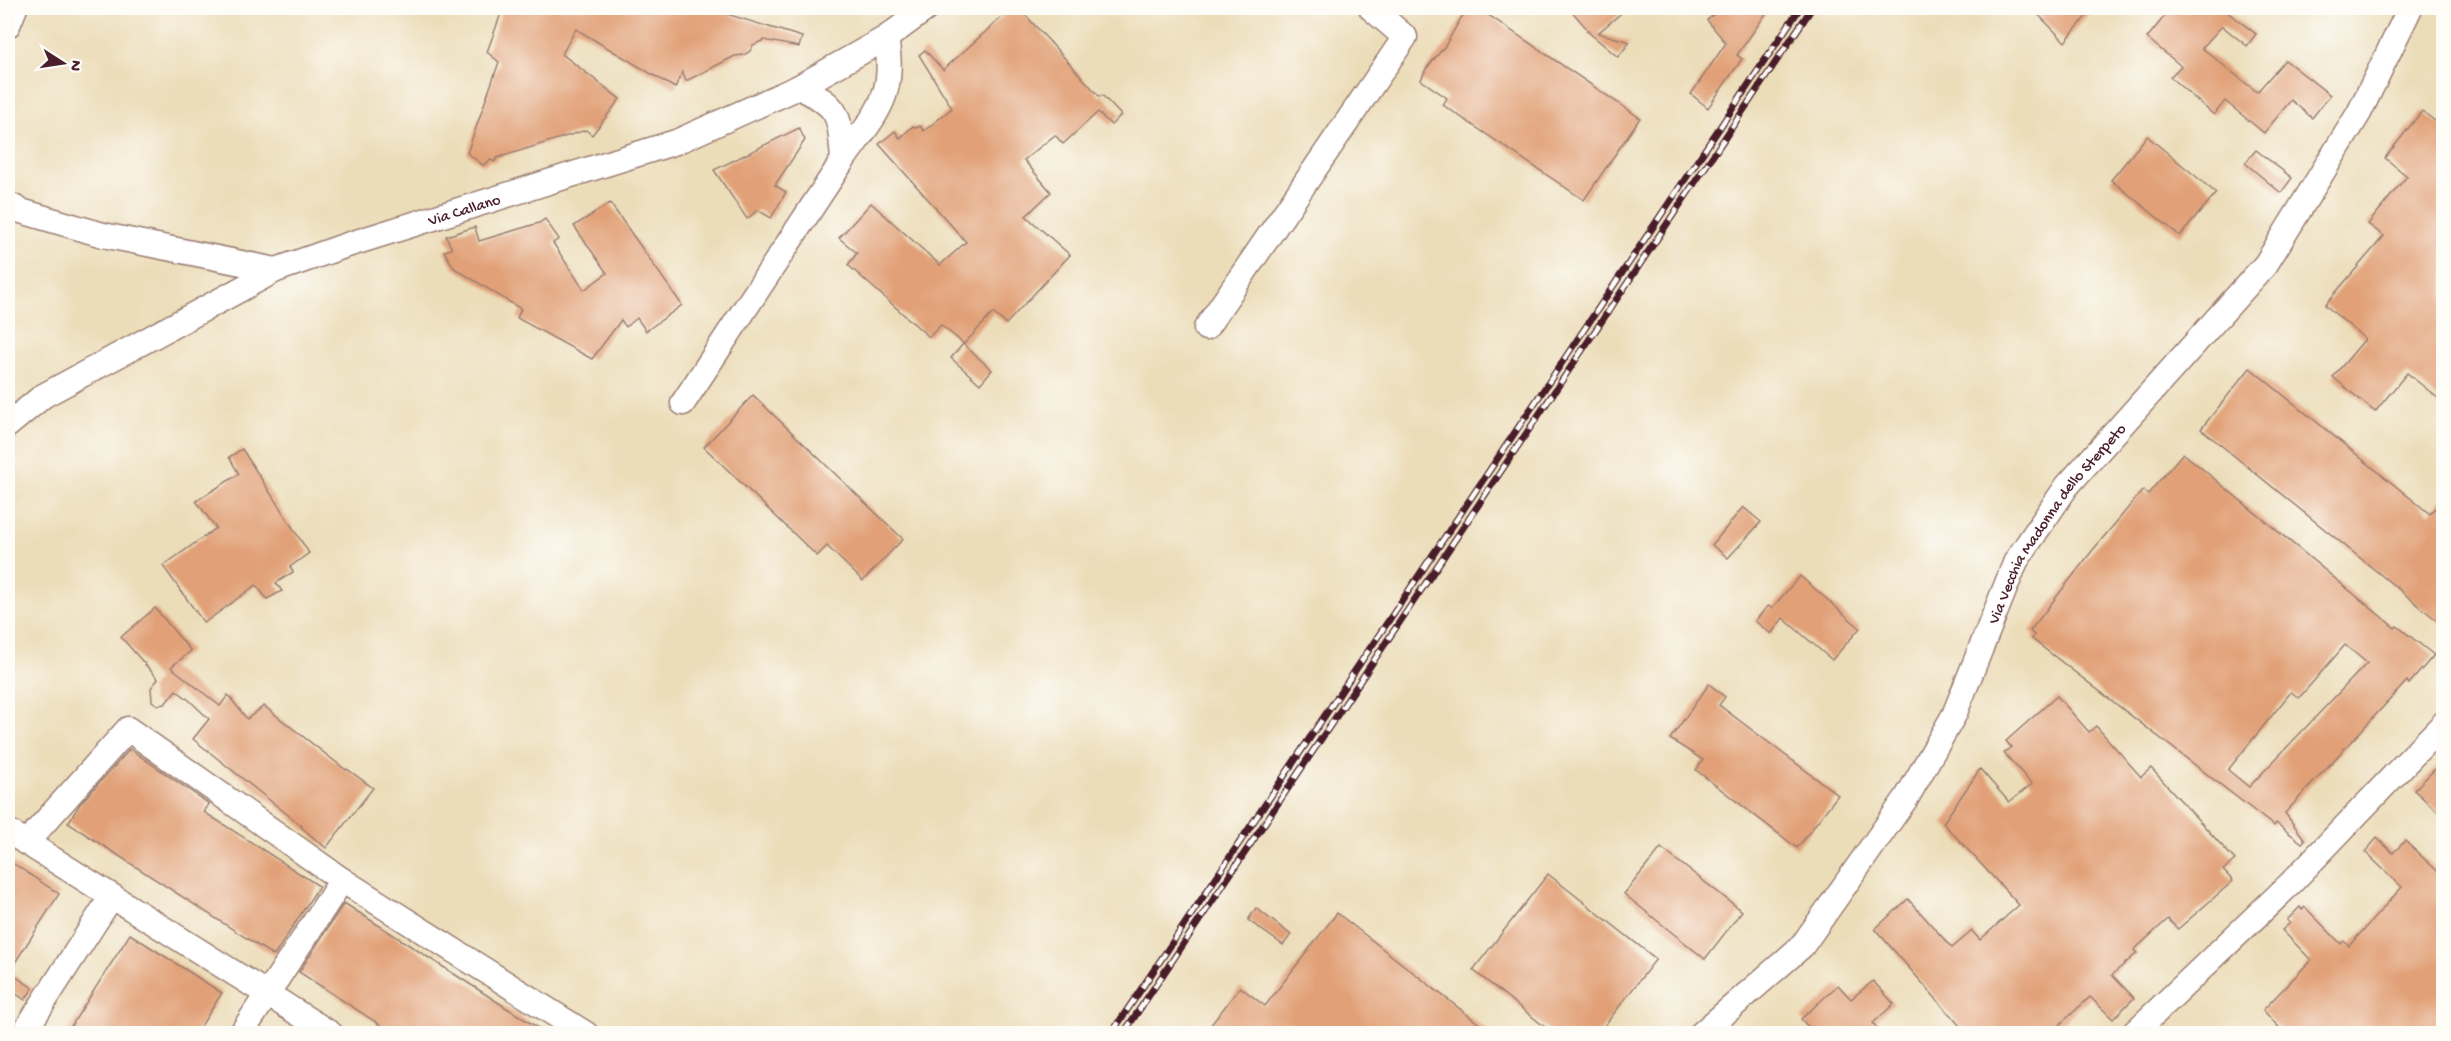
<svg xmlns="http://www.w3.org/2000/svg" width="2451" height="1041" font-family="'Gochi Hand',sans-serif">
<rect width="100%" height="100%" fill="#fdfcf7"/>
<filter id="ink" filterUnits="userSpaceOnUse"><feTurbulence type="fractalNoise" baseFrequency=".0167" numOctaves="2"/><feDisplacementMap in="SourceGraphic" scale="12" xChannelSelector="R" yChannelSelector="G"/><feConvolveMatrix kernelMatrix="1 2 1 2 8 2 1 2 1" color-interpolation-filters="sRGB"/></filter>
<filter id="wash" filterUnits="userSpaceOnUse"><feTurbulence type="fractalNoise" baseFrequency=".008" numOctaves="4" result="noise"/><feDisplacementMap in="SourceGraphic" scale="24" xChannelSelector="R" yChannelSelector="G"/><feGaussianBlur stdDeviation="1.35" result="paint"/><feColorMatrix in="noise" values="0 0 0 0 0 0 0 0 0 0 0 0 0 0 0 0 0 1.4 0 .05"/><feComposite in="paint" operator="in"/></filter>
<g filter="url(#wash)">
<rect width="100%" height="100%" fill="#ecddb9"/>
<g id="blocks">
<g fill="#e1a077" fill-rule="evenodd">
<polygon points="503,8 707,8 802,37 799,47 764,40 753,45 750,51 744,55 735,56 686,81 682,72 675,88 576,29 562,54 620,99 592,135 586,130 497,158 494,162 491,160 483,165 467,153 499,62 487,52"/>
<polygon points="1012,8 1019,8 1100,97 1102,95 1121,115 1111,125 1098,112 1063,144 1055,135 1024,160 1051,192 1026,216 1070,255 1006,324 993,313 964,344 941,325 929,337 848,265 857,253 839,238 871,203 940,265 966,242 879,144 895,131 900,138 913,126 916,128 920,126 924,131 952,108 919,55 925,50 943,70"/>
<polygon points="1470,8 1478,8 1640,118 1584,200 1443,105 1447,98 1421,80 1426,69 1445,46 1461,18"/>
<polygon points="1569,8 1627,8 1598,33 1630,42 1618,57 1587,31 1589,31"/>
<polygon points="1722,8 1770,8 1737,55 1742,59 1708,108 1691,94 1726,43 1707,20"/>
<polygon points="2032,8 2093,8 2065,42"/>
<polygon points="2171,8 2222,8 2256,34 2247,46 2222,26 2202,48 2257,92 2285,60 2330,95 2312,118 2291,100 2264,133 2225,101 2214,115 2170,77 2181,66 2147,38"/>
<polygon points="2422,111 2444,128 2444,403 2407,373 2375,412 2333,377 2365,339 2325,305 2384,236 2368,224 2407,176 2385,158"/>
<polygon points="799,128 805,140 775,185 786,192 771,218 758,210 747,219 714,170"/>
<polygon points="2147,136 2216,193 2180,236 2111,180"/>
<polygon points="2256,150 2292,178 2281,193 2245,163"/>
<polygon points="610,203 682,305 646,331 637,318 626,327 621,320 592,359 517,318 521,309 454,268 444,251 452,249 446,236 475,227 479,241 539,223 545,219 559,239 553,243 584,290 607,273 574,226"/>
<polygon points="963,344 992,370 980,384 951,358"/>
<polygon points="2250,368 2430,514 2444,497 2444,626 2201,429"/>
<polygon points="753,395 903,539 863,581 827,546 817,556 704,447"/>
<polygon points="242,449 309,553 290,567 293,572 276,583 282,591 267,599 256,585 204,623 163,566 216,528 196,501 239,474 229,457"/>
<path d="M 2183,453 L 2395,628 L 2397,626 L 2434,655 L 2409,684 L 2407,681 L 2285,813 L 2305,840 L 2302,843 L 2276,823 L 2274,826 L 2032,639 L 2034,635 L 2030,631 L 2092,551 L 2143,490 L 2148,494 ZM 2345,645 L 2367,663 L 2249,787 L 2228,770 L 2291,692 L 2299,698 Z"/>
<polygon points="1743,507 1761,522 1728,558 1712,545"/>
<polygon points="1800,576 1860,628 1832,660 1783,618 1771,634 1755,621 1768,606 1772,608"/>
<polygon points="155,608 191,651 171,667 220,706 228,695 247,719 264,706 346,770 347,769 373,788 326,848 301,827 302,826 193,739 209,719 189,700 176,690 165,704 158,705 152,701 151,688 158,679 121,637"/>
<polygon points="1709,684 1725,697 1719,705 1838,795 1797,848 1696,770 1703,760 1670,739"/>
<polygon points="2057,696 2089,732 2096,726 2141,777 2151,768 2235,860 2223,870 2233,881 2178,929 2168,919 2134,950 2137,953 2112,975 2134,998 2113,1019 2090,997 2057,1027 2063,1034 1967,1034 1875,929 1908,899 1952,948 1972,931 1980,940 2019,905 1943,823 1980,769 2009,802 2032,784 2004,753 2011,747 2006,741"/>
<polygon points="130,749 209,804 204,812 319,886 274,956 68,823 80,804"/>
<polygon points="2444,760 2444,817 2414,790"/>
<polygon points="2377,838 2393,853 2405,841 2444,877 2444,1034 2285,1034 2263,1010 2311,960 2282,930 2290,923 2287,920 2300,907 2302,910 2305,907 2341,944 2344,941 2349,946 2402,887 2365,852"/>
<polygon points="1661,848 1742,911 1705,959 1624,894"/>
<polygon points="8,860 59,894 9,972 33,988 25,1000 8,988"/>
<polygon points="1548,874 1656,959 1598,1034 1554,1034 1473,970"/>
<polygon points="344,903 513,1012 548,1034 394,1034 299,972"/>
<polygon points="1256,908 1291,935 1283,945 1248,920"/>
<polygon points="1337,913 1492,1034 1204,1034 1240,987 1265,1006"/>
<polygon points="130,934 222,993 196,1034 66,1034"/>
<polygon points="1873,981 1894,1004 1873,1023 1882,1034 1815,1034 1801,1019 1838,985 1851,999"/>
</g>
</g>
</g>
<g filter="url(#ink)">
<use href="#blocks" fill-opacity="0" stroke="#9b7e72" stroke-width="1.5"/>
<g fill="none" stroke-linecap="round" stroke-linejoin="round">
<defs>
<g id="minor">
<polyline points="8,25 15,8"/>
<path d="M 799,87 C 842,108 839,115 843,160 C 875,114 897,97 886,38"/>
<polyline points="8,204 21,211 103,235 276,270"/>
<polyline points="1206,328 1405,37 1371,8"/>
<polyline points="683,403 843,160"/>
<path id="s1" d="M 8,425 L 43,396 L 276,270 L 344,246 L 676,142 L 799,87 L 886,38 L 927,8"/>
<polyline points="8,831 331,1034"/>
<polyline points="26,843 128,729 342,880 241,1034"/>
<polyline points="342,880 586,1034"/>
<polyline points="23,1034 112,896"/>
<path id="s2" d="M 1701,1034 L 1802,946 L 1907,797 L 1954,715 L 2016,561 L 2067,486 L 2266,264 L 2359,113 L 2410,8"/>
<polyline points="2133,1034 2290,884 2444,723"/>
</g>
</defs>
<use href="#minor" stroke="#9b7e72" stroke-width="27"/>
<use href="#minor" stroke="#fff" stroke-width="24"/>
<defs>
<g id="rail">
<polyline points="1111,1034 1800,8"/>
<polyline points="1123,1034 1812,8"/>
</g>
</defs>
<use href="#rail" stroke="#4a1f2b" stroke-width="7"/>
<use href="#rail" stroke="#fdfcf7" stroke-width="4.5" stroke-dasharray="14" stroke-linecap="butt"/>
</g>
</g>
<g text-anchor="middle" stroke-width="6" stroke-linejoin="round" paint-order="stroke">
<g font-size="16" fill="#4a1f2b" stroke="#fdfcf7">
<text dy="6" stroke="none"><textPath href="#s1" startOffset="508">Via Callano</textPath></text>
<text dy="6" stroke="none"><textPath href="#s2" startOffset="630">Via Vecchia Madonna dello Sterpeto</textPath></text>
</g>
</g>
<rect width="2451" height="1041" fill="none" stroke="#fdfcf7" stroke-width="30"/>
<g transform="translate(63 63) rotate(102)" stroke="#fdfcf7" stroke-width="4.5" paint-order="stroke">
<path d="M0-4.5L10 22L0 15L-10 22Z" fill="#4a1f2b"/>
<text y="-9" font-size="16" font-weight="bold" text-anchor="middle" fill="#4a1f2b">N</text>
</g>
</svg>
